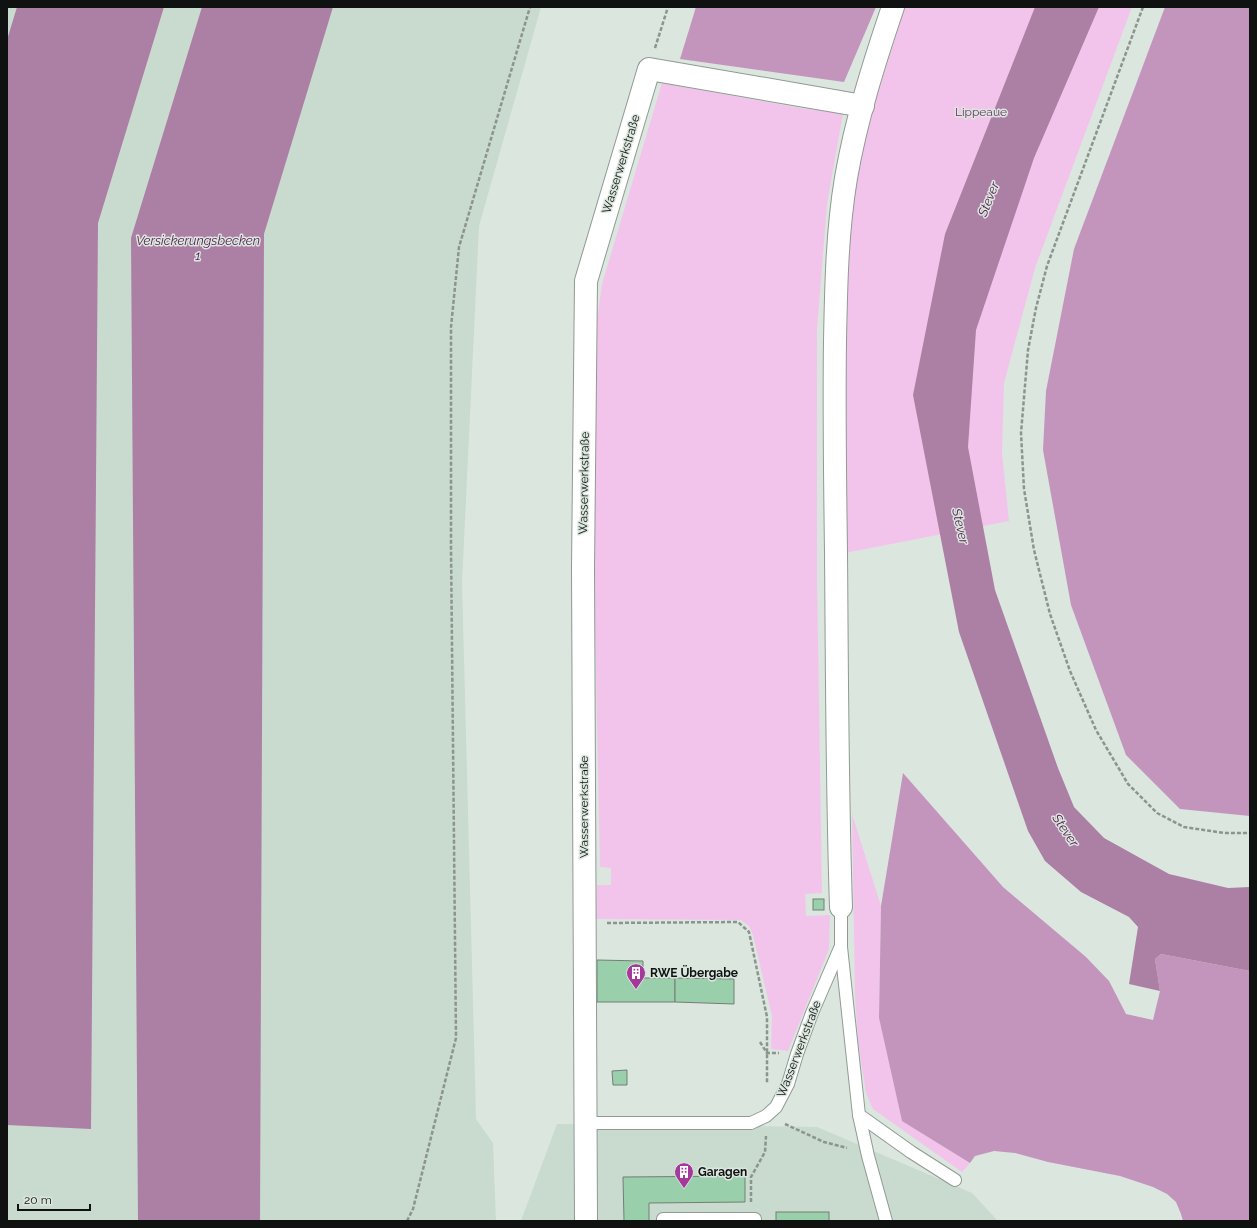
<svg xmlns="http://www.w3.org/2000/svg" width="1257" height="1228" font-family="Raleway,sans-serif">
<rect width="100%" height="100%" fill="#dbe6de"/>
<g fill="#c9dace">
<polygon points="7,7 541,7 479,226 462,582 476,1119 493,1143 496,1221 7,1221"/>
<polygon points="557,1124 817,1127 972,1193 998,1221 521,1221"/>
</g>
<g fill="#f3c4eb">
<polygon points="905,7 1132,7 1035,268 1004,383 1002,453 1009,521 845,553 843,265 860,150"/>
<polygon points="662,83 800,108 843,113 827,204 817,329 817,577 822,893 805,894 806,916 830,915 829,949 788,1051 771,1049 772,1016 753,935 749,926 741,920 596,919 597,885 611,885 611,868 600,867 594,575 592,358 602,284"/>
<polygon points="852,814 881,906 879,1018 902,1120 970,1163 962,1172 873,1109 866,1093 858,1041 855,994"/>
</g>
<g fill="#c395bc">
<polygon points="696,7 876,7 844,82 680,59"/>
<polygon points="1165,7 1250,7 1250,816 1180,809 1126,755 1071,605 1043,450 1046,391 1074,249"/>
<polygon points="903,773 1003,887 1086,957 1109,981 1126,1014 1153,1020 1160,991 1155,959 1161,954 1250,971 1250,1221 1183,1221 1181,1214 1176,1202 1167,1194 1153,1187 1120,1176 1048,1162 1015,1153 994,1151 975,1156 970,1163 902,1121 879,1018 881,906"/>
</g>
<g fill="#ac7fa5">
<polygon points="17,7 164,7 98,223 91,1129 7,1125 7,40"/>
<polygon points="202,7 333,7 264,234 260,1221 138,1221 131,238"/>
<polygon points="1035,7 1099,7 1034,158 976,330 968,447 995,590 1058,768 1074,807 1104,838 1169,874 1228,888 1250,887 1250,971 1161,954 1155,959 1160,991 1129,984 1138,927 1129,917 1081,892 1045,861 1028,831 959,632 913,395 945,234"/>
</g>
<g fill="#99cfab" stroke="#747e77">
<rect x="813" y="899" width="11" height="11"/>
<polygon points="597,960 643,961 643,978 675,978 675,1002 597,1002"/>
<polygon points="675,978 734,979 734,1004 675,1002"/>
<polygon points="627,1070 627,1085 613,1085 612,1071"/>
<polygon points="745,1176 745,1202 649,1203 649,1221 624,1221 623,1177"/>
<rect x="776" y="1212" width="53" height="9"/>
</g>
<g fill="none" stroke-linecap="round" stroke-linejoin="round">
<defs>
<g id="lane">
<polyline points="841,947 859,1115 911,1152 955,1180"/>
<polyline points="859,1115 868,1156 886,1221"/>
<polyline points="586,1123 751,1123 766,1116 776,1107 788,1084 797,1054 812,1013 841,946 841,907"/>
<polyline points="663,1221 663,1219 755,1219 755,1221"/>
</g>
<g id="street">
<path d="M 841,907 C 837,789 837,670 836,552 C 835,482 834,412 835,342 C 836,287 837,232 846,178 C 856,120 874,63 893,7"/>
<polyline points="586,1221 583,568 586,281 649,69 863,106"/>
</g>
</defs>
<use href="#lane" stroke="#909a93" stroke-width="14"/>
<use href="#street" stroke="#909a93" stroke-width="24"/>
<g stroke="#8c948e" stroke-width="2.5" stroke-dasharray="4 2" stroke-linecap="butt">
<polyline points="1143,7 1047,266 1036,308 1028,350 1021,433 1024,489 1034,550 1050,614 1070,671 1096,730 1128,784 1157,813 1184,827 1224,833 1250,833"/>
<polyline points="655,48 668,7"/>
<polyline points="607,923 738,922 749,932 767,1017 767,1083"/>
<polyline points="760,1042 767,1053 779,1053"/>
<polyline points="785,1124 824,1142 847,1148"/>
<polyline points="751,1202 751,1177 765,1152 766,1136"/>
<polyline points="407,1221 413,1209 456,1038 451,548 451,327 459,247 530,7"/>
</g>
<use href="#lane" stroke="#fff" stroke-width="12"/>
<use href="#street" stroke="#fff" stroke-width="22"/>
</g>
<defs>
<symbol id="building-pin" viewBox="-11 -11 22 30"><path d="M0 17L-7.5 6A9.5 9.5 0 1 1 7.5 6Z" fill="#a4399a" stroke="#dbe6de"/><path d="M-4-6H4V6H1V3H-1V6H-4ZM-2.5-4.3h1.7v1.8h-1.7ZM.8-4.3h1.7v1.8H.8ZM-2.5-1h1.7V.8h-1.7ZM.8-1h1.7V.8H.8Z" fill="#fff"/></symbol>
</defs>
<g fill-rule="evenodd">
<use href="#building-pin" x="625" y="962" width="22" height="30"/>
<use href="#building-pin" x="673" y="1161" width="22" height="30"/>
</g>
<g text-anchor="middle" stroke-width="3" stroke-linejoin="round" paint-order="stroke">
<g font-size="12" fill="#6c3466" stroke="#dbe6de">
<text x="981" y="116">Lippeaue</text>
</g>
<g font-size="12" fill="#0f1210" stroke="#dbe6de">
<text transform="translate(621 164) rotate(-73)" y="4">Wasserwerkstraße</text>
<text transform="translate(584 483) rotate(-89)" y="4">Wasserwerkstraße</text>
<text transform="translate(584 807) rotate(-90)" y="4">Wasserwerkstraße</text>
<text transform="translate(799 1049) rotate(-69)" y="4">Wasserwerkstraße</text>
</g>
<g font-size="12" font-weight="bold" fill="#0f1210" stroke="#dbe6de" text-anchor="start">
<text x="650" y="977">RWE Übergabe</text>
<text x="698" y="1176">Garagen</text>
</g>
<g font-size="13" font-style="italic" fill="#572052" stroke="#dbe6de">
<text transform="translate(988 199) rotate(-68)" y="5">Stever</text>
<text x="198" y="245">Versickerungsbecken<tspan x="198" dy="15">1</tspan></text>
<text transform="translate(961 526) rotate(77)" y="5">Stever</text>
<text transform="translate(1066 830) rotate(56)" y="5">Stever</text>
</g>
</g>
<rect width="1257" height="1228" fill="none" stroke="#0f1210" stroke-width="16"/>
<path d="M18 1204v6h72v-6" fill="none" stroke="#0f1210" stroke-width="2"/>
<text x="24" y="1204" font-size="12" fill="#0f1210" stroke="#dbe6de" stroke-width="3" paint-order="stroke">20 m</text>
</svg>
